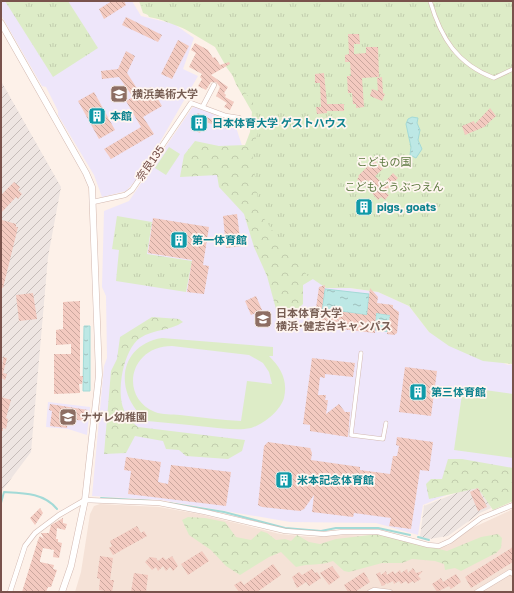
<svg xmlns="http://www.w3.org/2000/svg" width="514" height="593" font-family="'Golos Text','Noto Sans JP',sans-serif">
<defs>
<pattern id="industrial-furrows" width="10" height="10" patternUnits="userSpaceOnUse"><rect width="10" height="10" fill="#eee5e2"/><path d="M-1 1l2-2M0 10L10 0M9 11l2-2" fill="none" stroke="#c6bcb9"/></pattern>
<pattern id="forest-crowns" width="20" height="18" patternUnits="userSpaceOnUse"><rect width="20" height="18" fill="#ddecc7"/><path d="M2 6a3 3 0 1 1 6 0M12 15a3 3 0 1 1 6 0" fill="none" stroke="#c1ccad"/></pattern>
<pattern id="park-tufts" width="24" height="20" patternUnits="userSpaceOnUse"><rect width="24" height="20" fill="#ddecc7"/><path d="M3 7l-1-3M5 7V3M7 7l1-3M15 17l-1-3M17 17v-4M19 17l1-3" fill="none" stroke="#c1ccad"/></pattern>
<pattern id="water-ripples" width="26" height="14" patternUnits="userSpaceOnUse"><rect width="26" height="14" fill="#bde8e5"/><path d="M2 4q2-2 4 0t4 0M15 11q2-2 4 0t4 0" fill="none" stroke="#9ebfbc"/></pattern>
<pattern id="building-back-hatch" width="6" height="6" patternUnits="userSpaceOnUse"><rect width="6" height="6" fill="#f3cac0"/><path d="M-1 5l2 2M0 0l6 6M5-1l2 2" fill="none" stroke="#caa79e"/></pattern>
</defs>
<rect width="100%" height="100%" fill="#fdf1e9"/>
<polygon fill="#f5e2d7" points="100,504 159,507 199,514 280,534 310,537 346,535 376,536 436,549 449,545 470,529 513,509 513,592 75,592 81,572 90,514 94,506"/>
<g fill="url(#industrial-furrows)">
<polygon points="1,81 61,187 48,257 31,452 1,492"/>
<polygon points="481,483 491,508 480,513 448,536 429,539 420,537 424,506"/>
</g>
<g fill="#eee6fa">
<polygon points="1,1 132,1 141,16 174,24 194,38 183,69 198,76 141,175 126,191 102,197 94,175 58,115 58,111 46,87 42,86 1,15"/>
<polygon points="197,106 217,116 234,121 256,189 326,288 350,288 378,292 409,306 429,332 508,365 513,364 513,495 485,479 423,505 418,535 376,523 290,522 161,500 92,496 104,366 107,358 106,296 102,287 104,211 129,201 192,108"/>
<polygon points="48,402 90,407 87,435 68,429 46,427"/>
</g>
<g fill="url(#forest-crowns)">
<polygon points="139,1 222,1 513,119 388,289 318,276 303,285 303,304 292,315 276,309 267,276 254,247 244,214 219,187 217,175 180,177 184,155 195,141 219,146 245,145 250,132 252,112 236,84 222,49 209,38 143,13"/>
<path d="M 152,317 L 179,319 L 183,322 C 170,331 154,329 140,338 C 123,350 116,392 124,410 C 126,417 132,422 138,427 L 245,440 L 242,451 L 228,459 L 186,456 L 179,450 L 166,449 L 163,441 L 135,436 L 126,453 L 104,454 L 111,371 L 117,359 L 120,337 Z"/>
<polygon points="448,459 462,459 513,468 513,503 511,502 493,510 478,488 429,499 426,484 431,479 442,479"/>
<path d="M 188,517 L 205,518 L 225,522 L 236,537 L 251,540 L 261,531 L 267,533 L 276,540 L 285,539 L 291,541 L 297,535 L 309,542 L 320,544 L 336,539 L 378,534 L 447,551 L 481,537 L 498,534 L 502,538 L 501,548 L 496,553 L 461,571 L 455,568 L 445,570 L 444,564 L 435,561 L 412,559 L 402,563 L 382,563 L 349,572 L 344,571 L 333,561 C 320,566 310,563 296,567 L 281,552 L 269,557 L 240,575 L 226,566 L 211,550 L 189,535 L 182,520 Z"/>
</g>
<g fill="url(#park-tufts)">
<polygon points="5,1 68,1 98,48 53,77"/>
<polygon points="140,1 513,1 513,364 483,361 449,346 429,332 409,306 378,292 350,288 326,288 307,275 277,237 259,211 252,152 259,128 254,104 227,68 215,47 173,22 149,17"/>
<polygon points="117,216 152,222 147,254 192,261 186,292 116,281 119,250 112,249"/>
</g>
<g fill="#ddecc7" fill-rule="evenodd">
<polygon points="169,147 180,154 166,175 155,168"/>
<path d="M 162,338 L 273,347 L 273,356 L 269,356 C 281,368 288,380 284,398 C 280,411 264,424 251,428 C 237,431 222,428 208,427 C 183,424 159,422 134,420 L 135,411 L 137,411 C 114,382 124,344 162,338 ZM 172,346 L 249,355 L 263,363 L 269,372 L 272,384 L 247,381 L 241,421 C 221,420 200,417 180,415 C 172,414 162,415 155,412 C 119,397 129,346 172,346 Z"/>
<polygon points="463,387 513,394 513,458 454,450"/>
</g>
<g fill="url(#water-ripples)" stroke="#a3dad7">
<polygon points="412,117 418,118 417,123 420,130 418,140 422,149 416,158 410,155 411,147 406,124 408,119"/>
<polygon points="325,289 369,294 367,315 322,309"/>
<polygon points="376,313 395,316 393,332 375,330"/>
<polygon points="84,326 90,326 90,391 83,391"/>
</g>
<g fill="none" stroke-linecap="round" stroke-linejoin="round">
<g stroke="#a3dad7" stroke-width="2">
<polyline points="101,498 153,501"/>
<path d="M 1,503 L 4,492 C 24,493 44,493 57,509"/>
<polyline points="169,503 224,512 285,528 321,531 336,528 378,528 410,535"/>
<polyline points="418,537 429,540"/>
</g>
</g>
<g fill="url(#building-back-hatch)">
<polygon points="112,1 124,1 126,5 104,19 99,9"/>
<polygon points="126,17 162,35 158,42 122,25"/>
<polygon points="348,34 359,34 360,44 354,44 354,54 366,53 366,47 378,47 379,77 362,78 364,107 356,108 356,104 353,104 352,93 348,93 347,76 351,76 350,62 345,62 345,55 349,54"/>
<polygon points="178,40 189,46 172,79 161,74"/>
<polygon points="195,43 208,50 213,58 215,57 220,65 229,62 230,64 211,75 228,87 224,93 226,95 225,97 234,102 230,110 224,107 227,103 216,96 220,87 216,82 211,82 206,90 198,86 202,79 200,77 202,74 189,67 196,53 191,50"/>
<polygon points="126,51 135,56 127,73 140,93 151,87 162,106 143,117 154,134 111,159 104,149 141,127 126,101 133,97 119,77 102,79 101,71 118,69"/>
<polygon points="324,73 327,104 344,104 344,111 327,111 327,113 317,114 316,107 321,107 320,83 315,83 315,74"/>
<polygon points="382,77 383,93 385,94 382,101 370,96 372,89 378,91 377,78"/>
<polygon points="94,92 115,130 99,139 78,101"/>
<polygon points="490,108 496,116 484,127 465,135 462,126 474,121 475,124"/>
<polygon points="198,113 213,120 215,117 231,122 228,129 205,122 200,133 191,128"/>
<polygon points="374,160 383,169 375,176 383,184 393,173 398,178 385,192 389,195 385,200 381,197 378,200 371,192 375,188 367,180 364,183 362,181 361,183 357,179 359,177 358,176"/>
<polygon points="14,182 20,187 18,190 22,194 18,199 16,197 1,213 1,195"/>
<polygon points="237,214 241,246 226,248 223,216"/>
<polygon points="153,218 209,227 203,265 209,266 204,294 187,292 192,260 148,253"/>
<polygon points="2,220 16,224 16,227 18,227 3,288 1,288"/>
<polygon points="325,285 322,309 367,315 370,288 378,297 377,303 393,305 393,308 399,312 397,333 394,335 387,334 390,315 376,313 375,333 315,326 315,315 319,287"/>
<polygon points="33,293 37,319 19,321 16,295"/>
<polygon points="256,296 262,310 251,315 245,301"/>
<polygon points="80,301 80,376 83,376 82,384 79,384 80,393 54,394 54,354 71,354 71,344 56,345 56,330 63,329 63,302"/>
<polygon points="3,357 7,358 3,373 7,374 5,380 1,378"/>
<polygon points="312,358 355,363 353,377 325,374 325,378 320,377 318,395 326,395 325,400 328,400 326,414 339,404 345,412 350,412 348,437 310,431 310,425 303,424"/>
<polygon points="405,367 437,371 431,416 399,412"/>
<polygon points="1,397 11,400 6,418 8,419 6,429 3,428 3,431 1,431"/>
<polygon points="50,404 88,410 86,421 68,419 67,428 50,426 52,411 49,410"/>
<polygon points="397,437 433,442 429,471 420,470 411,529 389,526 391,518 354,513 353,517 312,512 314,495 304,509 300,511 262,507 258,505 264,446 268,442 310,448 312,453 311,460 360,467 360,470 390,474 393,456 397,456 399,446 396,445"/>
<polygon points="126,457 161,462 158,482 168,484 171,465 231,472 226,506 128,494 131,471 124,470"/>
<polygon points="478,488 487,507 478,511 470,492"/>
<polygon points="40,508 43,513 35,525 30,518"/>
<polygon points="63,518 63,523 67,524 65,530 57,528 56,539 58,539 58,542 62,543 59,558 53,557 54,550 43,548 40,560 40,562 54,565 53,569 57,570 51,587 48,587 46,592 22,592 38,540 40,536 44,539 41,533 49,533 51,525"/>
<polygon points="137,526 141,533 144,531 147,536 113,555 109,548 112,546 110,541"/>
<polygon points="513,547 513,562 471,588 465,577"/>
<polygon points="202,551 209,561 188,575 181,564"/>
<polygon points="100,556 113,558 110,580 114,580 112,592 99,590 100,579 97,578"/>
<polygon points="172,556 178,566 173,571 170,567 166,571 163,566 158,571 156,567 152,570 145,562 150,557 156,558 158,561 163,557 166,560"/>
<polygon points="273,564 281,575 257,592 239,592 234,585 241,581 244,585"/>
<polygon points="332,566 340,577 329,585 320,573"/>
<polygon points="413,568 416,573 423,571 418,576 421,579 414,583 413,581 408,584 406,581 401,584 399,581 394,584 393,581 387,584 386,582 385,585 382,586 376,574 380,572 381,575 386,571 387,575 393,571 395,574 400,570 401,573 407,569 408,573"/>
<polygon points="312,569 315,573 317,572 321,578 309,586 306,582 297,588 292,577 299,572 302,575"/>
<polygon points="364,572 370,582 355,592 348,592 344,585"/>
<polygon points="134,573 148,575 146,592 131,592"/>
<polygon points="456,574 461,582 451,589 449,586 437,592 432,584 441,578 443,582"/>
</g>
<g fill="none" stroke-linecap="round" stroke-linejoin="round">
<defs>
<g id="pedestrian">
<path d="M 430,1 C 441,38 457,64 494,78 L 513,69"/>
<polyline points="361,353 351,435 383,439 386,423"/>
</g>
<g id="minor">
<polyline points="203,106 214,85"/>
<polyline points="93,202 125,195 132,190 191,103 226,116 239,118"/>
<polyline points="10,592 25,546 35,533 59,515 85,500 159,503 205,512 285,531 324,534 343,532 378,532 428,545 439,546 450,541 481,518 513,505"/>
<polyline points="370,592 374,590 390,592"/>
<polyline points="477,592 510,572 513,574"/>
</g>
<polyline id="tertiary" points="1,23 86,173 92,187 99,375 85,500 71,566 62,592"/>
</defs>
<use href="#pedestrian" stroke="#d3b9b1" stroke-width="4.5"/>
<use href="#minor" stroke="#d3b9b1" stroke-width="5.5"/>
<use href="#tertiary" stroke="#d3b9b1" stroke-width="7"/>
<use href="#pedestrian" stroke="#fff" stroke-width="3.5"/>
<use href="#minor" stroke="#fff" stroke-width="4.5"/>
<use href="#tertiary" stroke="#fff" stroke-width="6"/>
</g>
<defs>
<symbol id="university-square" viewBox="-11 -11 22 22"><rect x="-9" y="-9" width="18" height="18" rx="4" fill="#8d6e63" stroke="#fff6f0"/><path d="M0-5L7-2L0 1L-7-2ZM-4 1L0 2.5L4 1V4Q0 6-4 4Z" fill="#fff"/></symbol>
<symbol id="building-square" viewBox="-11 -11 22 22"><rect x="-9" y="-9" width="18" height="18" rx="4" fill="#0f9aa8" stroke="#fff6f0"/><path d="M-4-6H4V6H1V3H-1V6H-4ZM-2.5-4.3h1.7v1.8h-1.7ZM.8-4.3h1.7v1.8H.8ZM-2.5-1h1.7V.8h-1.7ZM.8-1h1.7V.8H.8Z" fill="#fff"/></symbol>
<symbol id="school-square" viewBox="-11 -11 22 22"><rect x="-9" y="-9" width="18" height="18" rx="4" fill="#8d6e63" stroke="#fff6f0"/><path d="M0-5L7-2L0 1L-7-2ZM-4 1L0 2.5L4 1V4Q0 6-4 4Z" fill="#fff"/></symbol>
</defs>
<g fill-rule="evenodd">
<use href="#university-square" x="109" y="84" width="20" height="20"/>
<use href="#building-square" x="87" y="106" width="20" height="20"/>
<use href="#building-square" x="189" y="113" width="20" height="20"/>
<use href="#building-square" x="354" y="197" width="20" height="20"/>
<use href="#building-square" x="169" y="230" width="20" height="20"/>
<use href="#university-square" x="253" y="309" width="20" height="20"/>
<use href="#building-square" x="408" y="382" width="20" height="20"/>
<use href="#school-square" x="58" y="407" width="20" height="20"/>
<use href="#building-square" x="274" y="470" width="20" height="20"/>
</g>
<g text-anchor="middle" stroke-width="3.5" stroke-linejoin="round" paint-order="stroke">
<g font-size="11" font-weight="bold" fill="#785e54" stroke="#fff6f0" text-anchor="start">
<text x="132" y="98">横浜美術大学</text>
<text x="276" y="317">日本体育大学<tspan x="276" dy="13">横浜･健志台キャンパス</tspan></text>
<text x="81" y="421">ナザレ幼稚園</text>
</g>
<g font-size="11" font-weight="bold" fill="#0d838f" stroke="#fff6f0" text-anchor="start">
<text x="110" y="120">本館</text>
<text x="212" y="127">日本体育大学 ゲストハウス</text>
<text x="377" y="211">pigs, goats</text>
<text x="192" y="244">第一体育館</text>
<text x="431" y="396">第三体育館</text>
<text x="297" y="484">米本記念体育館</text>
</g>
<g font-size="11" fill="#5d7940" stroke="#fff6f0">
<text x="384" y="166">こどもの国</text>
<text x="394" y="191">こどもどうぶつえん</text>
</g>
<g font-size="11" fill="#79524c" stroke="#fff6f0">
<text transform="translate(150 163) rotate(-55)" y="4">奈良135</text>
</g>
</g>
<rect width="514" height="593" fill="none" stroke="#79524c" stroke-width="4"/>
</svg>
